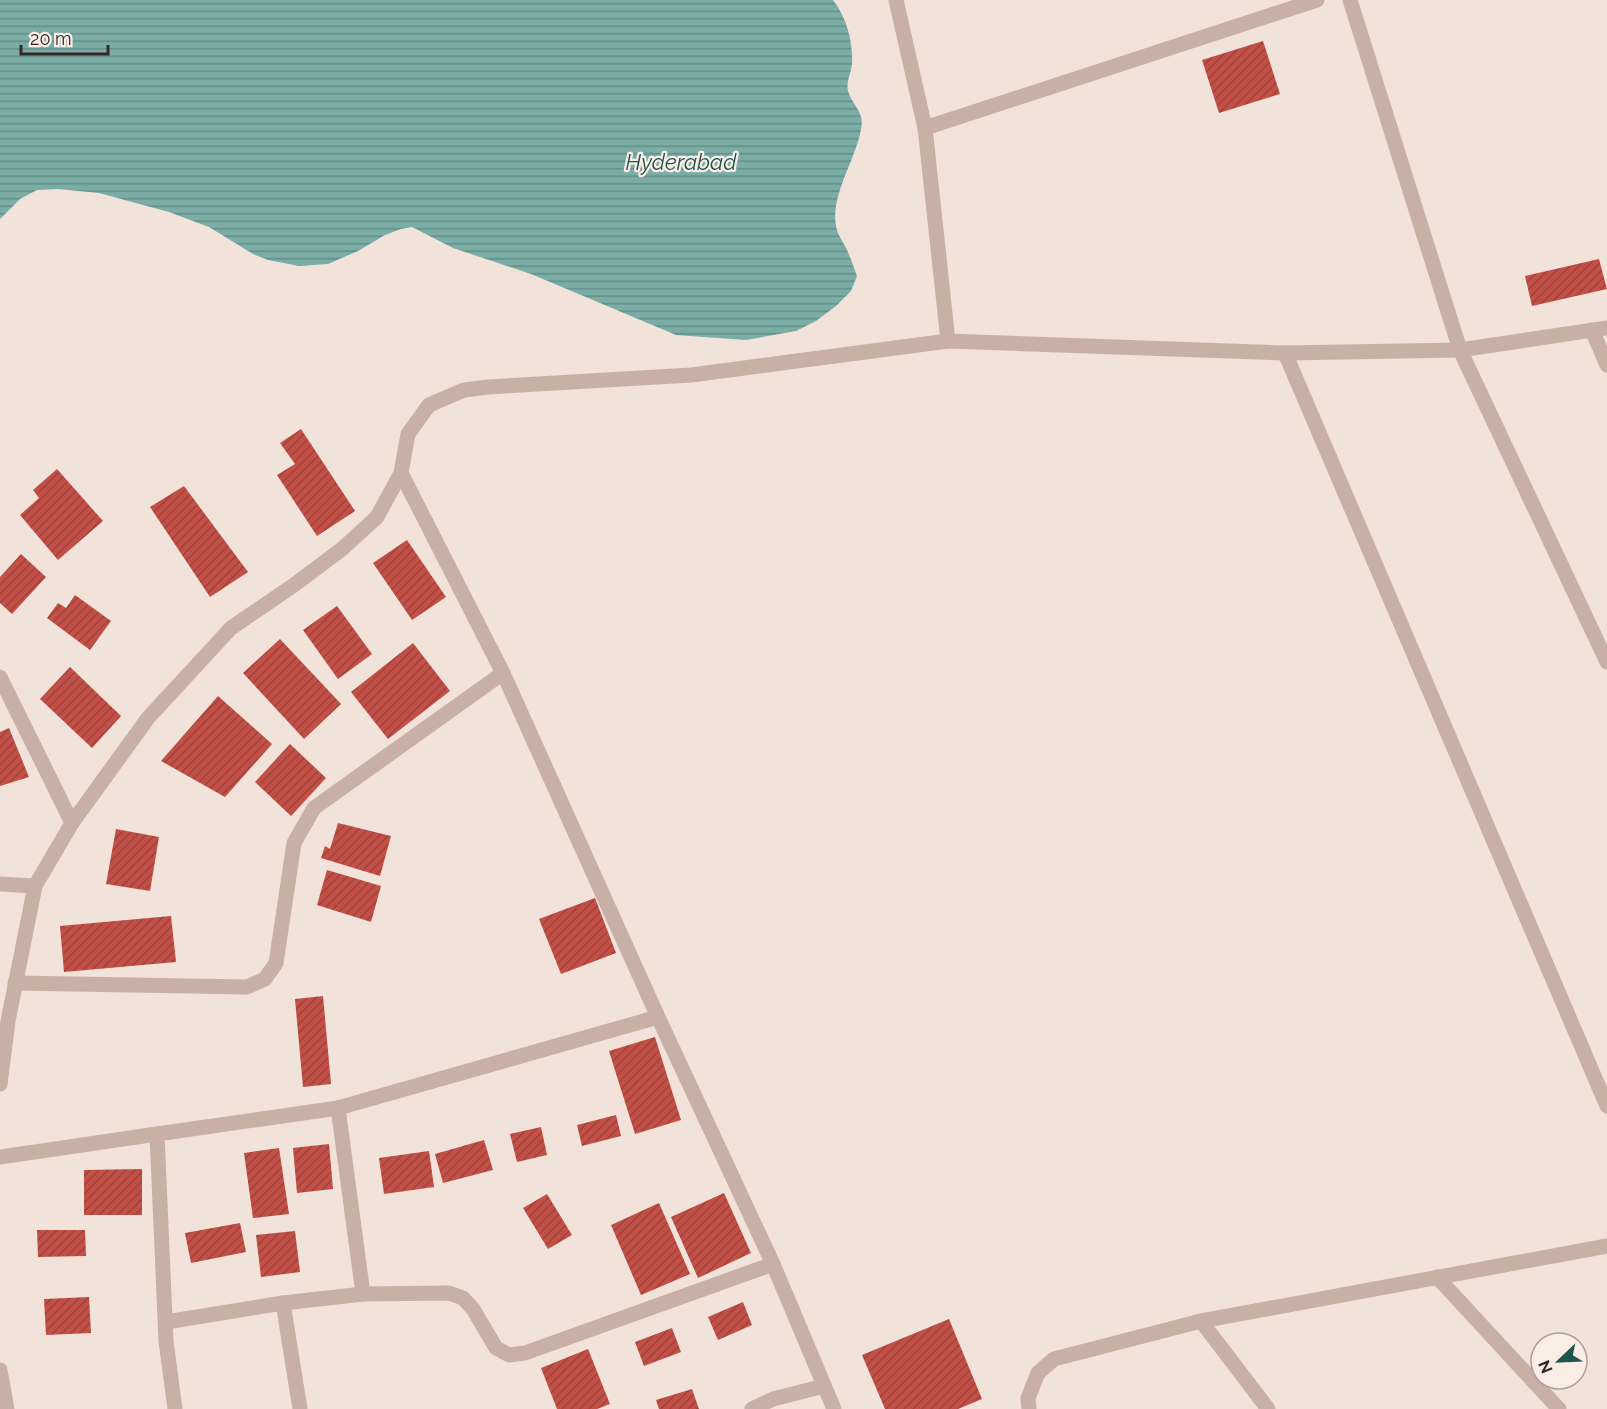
<svg xmlns="http://www.w3.org/2000/svg" width="1607" height="1409" font-family="Raleway,sans-serif">
<defs>
<pattern id="water-rules" width="6" height="5" patternUnits="userSpaceOnUse" patternTransform="scale(1.5)"><rect width="6" height="5" fill="#7aada6"/><path d="M0 2.5h6" fill="none" stroke="#658d87"/></pattern>
<pattern id="building-hatch" width="6" height="6" patternUnits="userSpaceOnUse" patternTransform="scale(1.5)"><rect width="6" height="6" fill="#c25047"/><path d="M-1 1l2-2M0 6l6-6M5 7l2-2" fill="none" stroke="#9e423b"/></pattern>
</defs>
<rect width="100%" height="100%" fill="#f1e2da"/>
<path fill="url(#water-rules)" d="M 0,0 L 833,0 C 847,18 853,42 852,64 C 851,73 846,82 848,91 C 852,105 865,112 861,129 C 856,159 830,196 836,226 C 837,234 844,243 847,250 C 851,259 854,268 857,276 L 851,291 L 836,306 L 816,321 L 796,331 L 746,340 L 676,335 L 531,274 L 453,248 L 412,227 L 401,229 L 385,235 L 358,251 L 328,264 L 299,266 L 268,260 L 253,254 L 209,227 L 169,212 L 99,193 L 58,189 L 37,190 L 20,199 L 0,219 Z"/>
<g fill="url(#building-hatch)">
<polygon points="1263,41 1280,94 1219,113 1202,60"/>
<polygon points="1599,259 1607,289 1532,306 1525,276"/>
<polygon points="301,429 355,511 317,536 277,475 295,464 280,443"/>
<polygon points="57,469 103,521 58,560 20,515 39,498 33,490"/>
<polygon points="184,486 248,572 210,597 150,507"/>
<polygon points="407,540 446,597 412,620 373,563"/>
<polygon points="21,554 46,577 12,614 0,603 0,577"/>
<polygon points="75,595 111,621 90,650 47,618 58,603 66,608"/>
<polygon points="337,606 372,654 338,679 303,630"/>
<polygon points="280,639 341,704 304,739 243,673"/>
<polygon points="413,643 450,691 388,739 351,692"/>
<polygon points="70,667 121,716 92,748 40,699"/>
<polygon points="218,696 272,744 225,797 161,761"/>
<polygon points="9,728 29,777 0,786 0,732"/>
<polygon points="290,744 326,778 291,816 255,782"/>
<polygon points="338,823 391,836 380,876 321,858 325,846 330,849"/>
<polygon points="116,829 159,837 150,891 106,884"/>
<polygon points="327,870 381,886 371,922 317,905"/>
<polygon points="595,898 616,953 561,974 539,919"/>
<polygon points="171,916 176,962 64,972 60,926"/>
<polygon points="323,996 331,1084 303,1087 295,999"/>
<polygon points="655,1037 681,1120 635,1134 609,1051"/>
<polygon points="616,1115 621,1136 582,1146 577,1125"/>
<polygon points="541,1127 547,1155 517,1162 510,1134"/>
<polygon points="484,1140 493,1170 443,1183 435,1154"/>
<polygon points="329,1144 333,1189 297,1193 293,1148"/>
<polygon points="279,1148 289,1214 253,1218 244,1153"/>
<polygon points="429,1151 434,1187 384,1194 379,1158"/>
<polygon points="142,1169 142,1215 84,1215 84,1170"/>
<polygon points="724,1193 751,1253 698,1278 671,1217"/>
<polygon points="547,1194 572,1235 548,1249 523,1208"/>
<polygon points="659,1203 690,1274 641,1295 611,1225"/>
<polygon points="240,1223 246,1252 191,1263 185,1233"/>
<polygon points="37,1230 85,1230 86,1256 38,1257"/>
<polygon points="295,1231 300,1272 261,1277 256,1235"/>
<polygon points="89,1297 91,1333 46,1335 44,1299"/>
<polygon points="743,1302 752,1325 718,1340 708,1317"/>
<polygon points="949,1319 982,1399 958,1409 885,1409 862,1355"/>
<polygon points="672,1328 681,1352 644,1366 635,1342"/>
<polygon points="588,1349 610,1404 597,1409 557,1409 541,1368"/>
<polygon points="692,1389 699,1409 659,1409 656,1400"/>
</g>
<g fill="none" stroke-linecap="round" stroke-linejoin="round">
<g stroke="#c8b0a7" stroke-width="15">
<polyline points="896,0 925,128 948,341"/>
<polyline points="1350,0 1460,350 1607,662"/>
<polyline points="925,128 1317,0"/>
<polyline points="1592,330 1607,365"/>
<polyline points="1285,353 1607,1106"/>
<polyline points="401,473 503,673 658,1017 773,1264 834,1409"/>
<polyline points="0,677 72,823"/>
<polyline points="0,884 35,886"/>
<polyline points="15,983 247,987 265,979 276,963 294,843 314,808 503,673"/>
<polyline points="0,1084 8,1021 35,886 72,823 148,718 231,628 294,585 342,549 377,517 401,473 408,434 429,405 464,390 488,387 691,375 948,341 1285,353 1460,350 1607,328"/>
<polyline points="338,1108 363,1294"/>
<polyline points="0,1157 157,1134"/>
<polyline points="1437,1277 1559,1409"/>
<polyline points="283,1303 363,1294 449,1293 463,1298 473,1309 496,1348 509,1355 525,1353 773,1264"/>
<polyline points="1201,1321 1268,1409"/>
<polyline points="166,1322 283,1303 300,1409"/>
<polyline points="0,1370 7,1409"/>
<polyline points="175,1409 166,1341 157,1134 338,1108 658,1017"/>
<polyline points="752,1409 773,1399 824,1386"/>
<polyline points="1029,1409 1028,1398 1038,1373 1054,1359 1201,1321 1607,1246"/>
</g>
</g>
<g text-anchor="middle" stroke-width="4.5" stroke-linejoin="round" paint-order="stroke">
<g font-size="22" font-style="italic" fill="#1e554f" stroke="#f9ede6">
<text x="681" y="170">Hyderabad</text>
</g>
</g>
<g transform="translate(1559 1361) rotate(247)"><circle r="28" fill="#f9ede6" stroke="#ab9f9a" stroke-width="1.5"/>
<path d="M0-4.5L10 22L0 15L-10 22Z" fill="#1e554f"/>
<text y="-9" font-size="16" font-weight="bold" text-anchor="middle" fill="#352927">N</text>
</g>
<path d="M21 45v9h87v-9" fill="none" stroke="#352927" stroke-width="3"/>
<text x="30" y="45" font-size="18" fill="#352927" stroke="#f9ede6" stroke-width="4.5" paint-order="stroke">20 m</text>
</svg>
